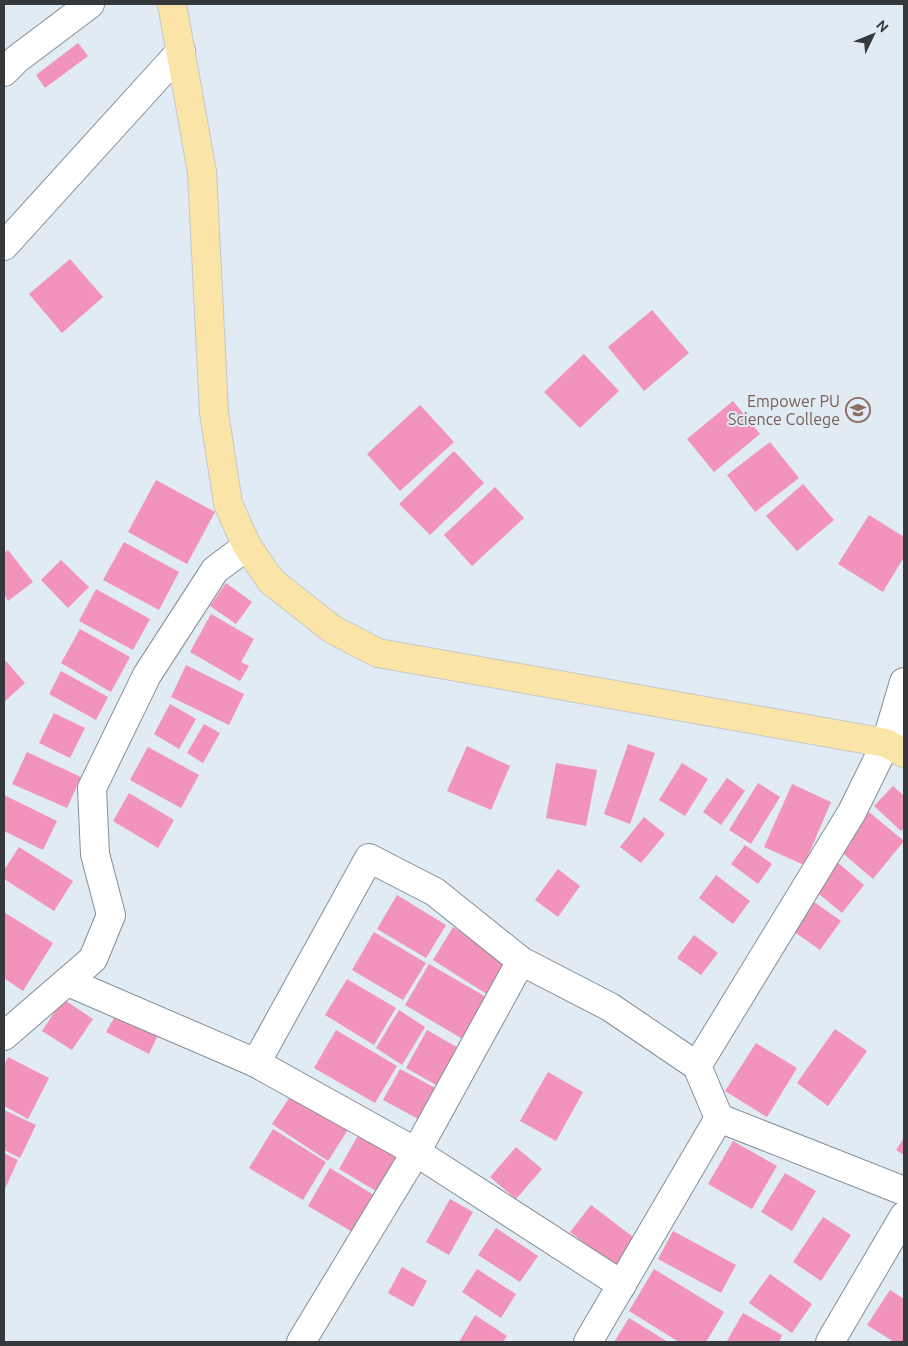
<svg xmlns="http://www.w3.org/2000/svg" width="908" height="1346" font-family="Ubuntu,sans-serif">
<rect width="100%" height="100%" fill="#e1ebf3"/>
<g fill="#f193bb">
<polygon points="78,43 88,56 45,88 36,75"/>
<polygon points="70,259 103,297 62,333 29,294"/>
<polygon points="652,310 689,353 644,391 608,347"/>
<polygon points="584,354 619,391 580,428 544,392"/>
<polygon points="733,401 760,434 714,472 687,439"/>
<polygon points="420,405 454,442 400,491 367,454"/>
<polygon points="770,442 799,478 755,512 727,475"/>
<polygon points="454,451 484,483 430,535 399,504"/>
<polygon points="156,480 215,512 187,564 128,532"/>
<polygon points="803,484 834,520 797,551 766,516"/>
<polygon points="495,487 524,518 472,566 444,535"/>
<polygon points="869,515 904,537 904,557 883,592 838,564"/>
<polygon points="124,542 179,572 159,610 103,580"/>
<polygon points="8,550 33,582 8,601 4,594 4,553"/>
<polygon points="61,560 89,587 68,608 41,580"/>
<polygon points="226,583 252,602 236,624 210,606"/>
<polygon points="96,589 150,619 133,650 79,621"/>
<polygon points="211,614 254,639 241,662 249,666 240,681 190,652"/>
<polygon points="80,629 130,657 111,692 61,663"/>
<polygon points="4,659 25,683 4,702"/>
<polygon points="186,665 244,694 229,725 171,697"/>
<polygon points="61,671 108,697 96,720 49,694"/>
<polygon points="170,704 196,719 179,749 154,734"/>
<polygon points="54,713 85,728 70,758 39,743"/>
<polygon points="204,724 220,733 203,763 187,753"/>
<polygon points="628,744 655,753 630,824 604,814"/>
<polygon points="467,746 510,766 491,810 447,791"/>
<polygon points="148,747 199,775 181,808 130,780"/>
<polygon points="27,752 81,777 67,808 12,784"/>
<polygon points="556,763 597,770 586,826 546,818"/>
<polygon points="682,763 708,779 685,816 659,800"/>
<polygon points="727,778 745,791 721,825 703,812"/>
<polygon points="758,783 780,797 751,844 729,830"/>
<polygon points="792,784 831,802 804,865 764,847"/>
<polygon points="893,786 904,796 904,828 901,831 874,806"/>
<polygon points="129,793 174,820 158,848 113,821"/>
<polygon points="4,795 57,821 43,850 4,831"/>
<polygon points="869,812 904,841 873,879 839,850"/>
<polygon points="644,817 665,834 641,863 620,847"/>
<polygon points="745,845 772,864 758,884 731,864"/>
<polygon points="19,847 73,881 54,911 4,879 4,870"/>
<polygon points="836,861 864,885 842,913 813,889"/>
<polygon points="558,869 580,886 558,917 535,900"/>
<polygon points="716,875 750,901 733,924 699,898"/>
<polygon points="397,895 446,925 426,958 377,929"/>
<polygon points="807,897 841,921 820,950 786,926"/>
<polygon points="4,912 53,943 23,991 4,978"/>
<polygon points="453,927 528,973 507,1007 433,960"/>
<polygon points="374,932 426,963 403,1000 352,970"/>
<polygon points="694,935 718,953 701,975 677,958"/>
<polygon points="429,964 507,1009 483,1051 405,1005"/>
<polygon points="347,979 396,1008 374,1045 325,1015"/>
<polygon points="63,999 93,1019 72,1050 42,1031"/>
<polygon points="399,1010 425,1027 402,1065 376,1048"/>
<polygon points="118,1011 159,1033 149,1054 106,1032"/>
<polygon points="835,1029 867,1051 828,1106 797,1083"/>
<polygon points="336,1030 397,1066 375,1103 314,1068"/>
<polygon points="427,1030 474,1057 452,1094 406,1068"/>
<polygon points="756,1043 797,1068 767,1117 725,1091"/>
<polygon points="8,1057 49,1078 28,1119 4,1106 4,1065"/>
<polygon points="400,1069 454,1098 437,1129 383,1100"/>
<polygon points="548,1072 583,1092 556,1141 520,1121"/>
<polygon points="295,1089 351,1125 328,1161 272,1124"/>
<polygon points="4,1110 36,1125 20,1158 4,1150"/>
<polygon points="273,1129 326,1162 303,1200 249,1168"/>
<polygon points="360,1132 418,1166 396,1203 339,1169"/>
<polygon points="904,1138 904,1155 896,1150"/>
<polygon points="733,1141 777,1166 752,1209 708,1184"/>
<polygon points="516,1147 542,1169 516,1199 490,1177"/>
<polygon points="4,1153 18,1160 4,1191"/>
<polygon points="330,1168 390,1205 368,1241 308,1206"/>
<polygon points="785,1173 816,1191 792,1231 761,1212"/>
<polygon points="450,1199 473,1212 449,1255 426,1242"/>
<polygon points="591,1205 641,1243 620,1271 570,1232"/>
<polygon points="823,1217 851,1235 821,1281 793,1262"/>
<polygon points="496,1228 538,1256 520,1282 478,1255"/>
<polygon points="673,1231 736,1265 721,1293 658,1259"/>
<polygon points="402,1267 427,1281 413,1307 388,1293"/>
<polygon points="477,1269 516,1294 501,1318 462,1292"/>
<polygon points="654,1269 724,1312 706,1342 679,1342 629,1311"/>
<polygon points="770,1274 812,1304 792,1333 749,1303"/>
<polygon points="890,1290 904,1299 904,1342 894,1342 867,1325"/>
<polygon points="743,1313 782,1335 779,1342 727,1341"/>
<polygon points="475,1315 507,1336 503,1342 459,1342"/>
<polygon points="629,1318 668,1342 614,1342"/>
</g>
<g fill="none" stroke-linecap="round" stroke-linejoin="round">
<defs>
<g id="minor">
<polyline points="4,72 17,59 90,4"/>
<polyline points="4,246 181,51"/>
<polyline points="68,982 256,1063 416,1152 622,1285"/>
<polyline points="4,1036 93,959 111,915 95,854 92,788 147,675 215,570 247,546"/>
<polyline points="256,1063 369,858 435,892 521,961 610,1007 697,1066"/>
<polyline points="719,1118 697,1066 852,812 886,743 904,682"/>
<polyline points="301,1342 416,1152 521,961"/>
<polyline points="588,1342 719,1118 904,1191"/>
<polyline points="830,1342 904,1216"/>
</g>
<polyline id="major" points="172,4 202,172 214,412 228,504 247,546 271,581 332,629 378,653 886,743 904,753"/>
</defs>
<use href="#minor" stroke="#858e95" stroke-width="30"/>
<use href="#major" stroke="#c6c8c8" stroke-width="30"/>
<use href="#minor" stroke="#fff" stroke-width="28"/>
<use href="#major" stroke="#fbe4a8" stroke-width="28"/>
</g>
<defs>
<symbol id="university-ring" viewBox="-11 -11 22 22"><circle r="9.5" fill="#e1ebf3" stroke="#8d6e63" stroke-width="1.5"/><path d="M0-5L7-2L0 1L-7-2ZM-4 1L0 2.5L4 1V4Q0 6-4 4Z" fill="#8d6e63"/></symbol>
</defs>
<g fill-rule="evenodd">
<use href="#university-ring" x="844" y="396" width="28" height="28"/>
</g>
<g text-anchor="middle" stroke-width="4" stroke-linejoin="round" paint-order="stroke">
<g font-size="16" fill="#785e54" stroke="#e1ebf3" text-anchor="end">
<text x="840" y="407">Empower PU<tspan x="840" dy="18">Science College</tspan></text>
</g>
</g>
<rect width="908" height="1346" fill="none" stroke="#35393c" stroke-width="10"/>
<g transform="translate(873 35) rotate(47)" stroke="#e1ebf3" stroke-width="4" paint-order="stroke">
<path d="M0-4L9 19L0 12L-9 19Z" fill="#35393c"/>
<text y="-8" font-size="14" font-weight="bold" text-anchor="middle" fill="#35393c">N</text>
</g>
</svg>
